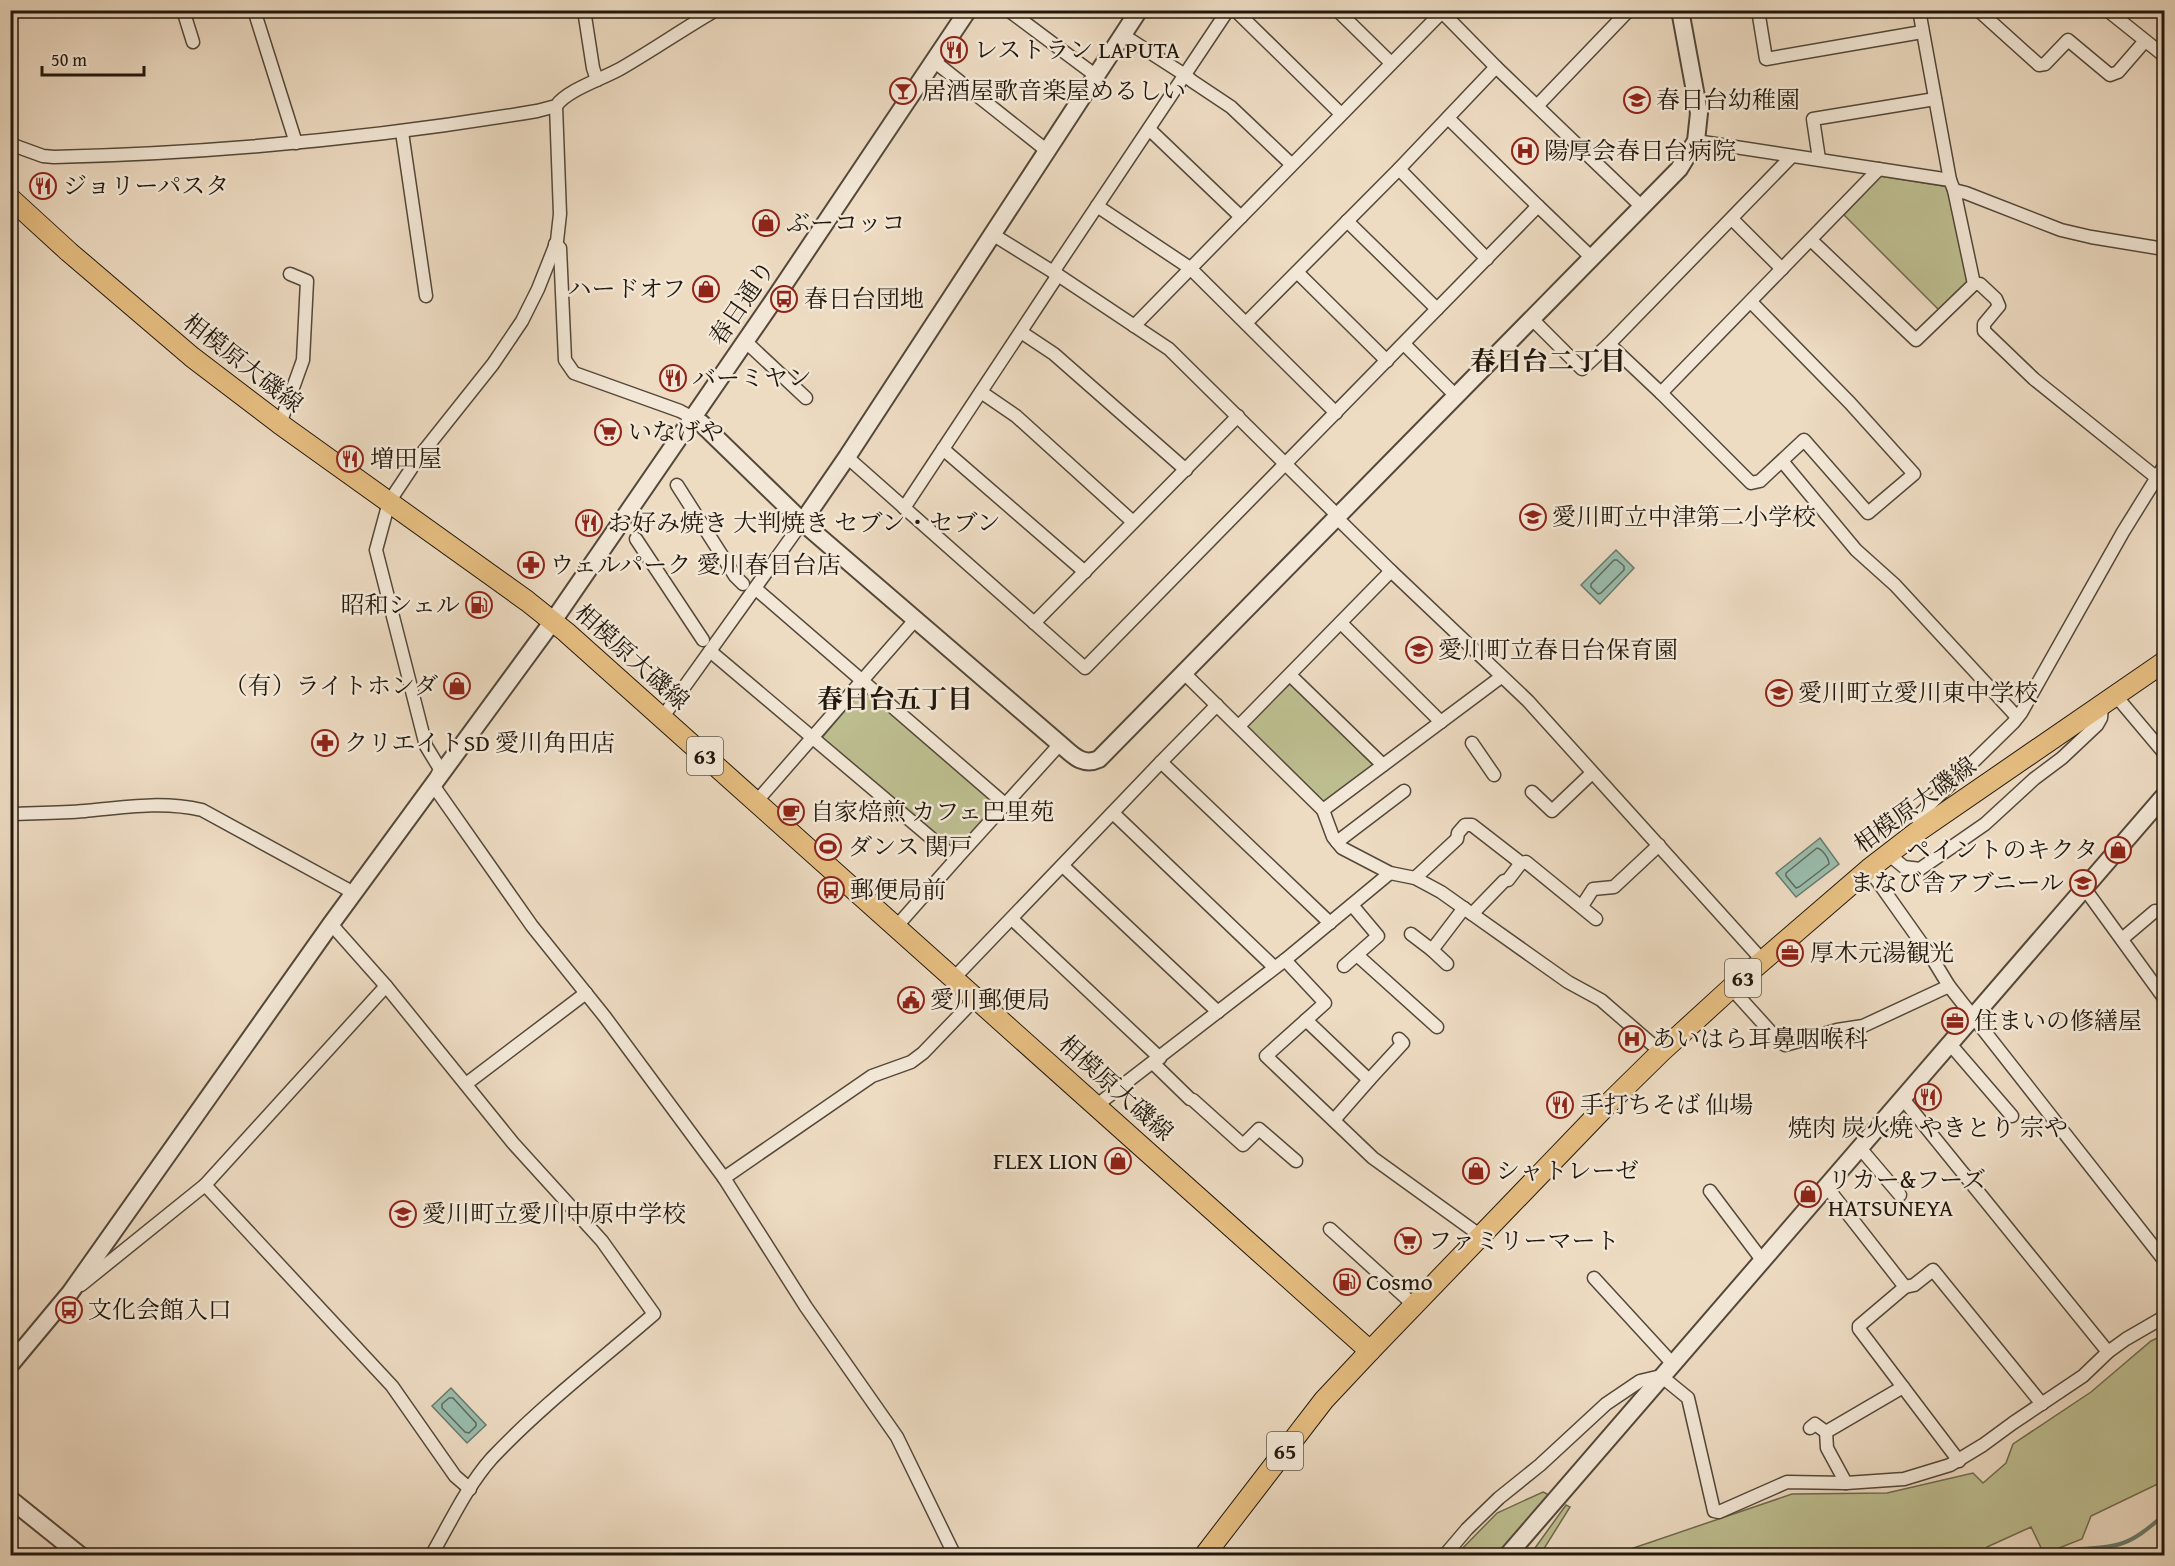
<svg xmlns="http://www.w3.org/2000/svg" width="2175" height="1566" font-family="'Gentium Book Plus','Noto Serif JP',serif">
<rect width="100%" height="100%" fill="#eddbc2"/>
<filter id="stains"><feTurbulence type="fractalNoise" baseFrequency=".00333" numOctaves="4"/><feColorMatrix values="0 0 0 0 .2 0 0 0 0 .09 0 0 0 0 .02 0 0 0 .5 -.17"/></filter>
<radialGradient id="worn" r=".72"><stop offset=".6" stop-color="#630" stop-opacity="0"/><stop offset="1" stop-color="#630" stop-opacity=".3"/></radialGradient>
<g fill="#bdbe90" stroke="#6f6a4e" stroke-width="1.5">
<polygon points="1880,176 1949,187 1967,282 1939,310 1844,215"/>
<polygon points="1291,683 1374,766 1323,805 1246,726"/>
<polygon points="864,688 997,805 956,851 820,740"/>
<polygon points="2164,1335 2164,1481 2091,1516 2082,1539 2044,1554 2031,1527 1987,1547 1988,1555 1613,1555 1792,1494 1887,1493 1973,1473 1983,1483 2006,1463 2013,1444 2091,1392 2151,1341"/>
<polygon points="1543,1492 1549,1495 1517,1540 1530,1555 1566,1505 1570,1507 1540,1555 1455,1556 1497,1513"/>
</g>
<g fill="#9abcac" stroke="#6a7a6c" stroke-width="1.5">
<polygon points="1616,550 1634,568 1600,604 1581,585"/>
<polygon points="1820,838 1839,864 1796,897 1776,873"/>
<polygon points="451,1388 486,1425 467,1443 432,1406"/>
</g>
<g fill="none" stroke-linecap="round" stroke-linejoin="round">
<g stroke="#5e6a5c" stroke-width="1.5">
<polygon points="1614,560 1617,560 1624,566 1624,570 1601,593 1598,594 1591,587 1591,584"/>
<path d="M 1817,848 C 1822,849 1829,858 1829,864 L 1799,887 L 1796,888 L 1786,876 L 1786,873 Z"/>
<polygon points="449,1398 453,1398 476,1423 476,1426 469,1433 465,1432 442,1408 442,1404"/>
</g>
<path stroke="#6a7a6c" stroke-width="4" d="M 2055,1556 C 2074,1545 2099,1551 2120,1544 C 2137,1539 2151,1526 2164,1515"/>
<defs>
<g id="minor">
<polyline points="183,10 193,42"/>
<polyline points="254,10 296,143"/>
<polyline points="584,10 593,68 597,80"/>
<polyline points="1008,10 1095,75"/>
<polyline points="1235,10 1341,114"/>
<polyline points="1337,10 1391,63"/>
<polyline points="1758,10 1766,59 1922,32"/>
<polyline points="1919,10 1950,180"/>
<polyline points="1978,10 2039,65 2045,64 2068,40 2110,75 2118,72 2144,42"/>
<polyline points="2107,10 2162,54 2164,54"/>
<polyline points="1123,35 1185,75 1192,81 1231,107 1291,164"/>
<polyline points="935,62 1046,150"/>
<polyline points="1496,67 1642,207"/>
<polyline points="556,106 560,214 557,241 538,289 522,321 493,364 419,457 389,502 376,550 426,746 440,769 433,785 532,926 605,1017 724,1178 872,1076 911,1062 923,1053 976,998"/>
<polyline points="1537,106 1629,10"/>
<polyline points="1448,118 1538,206"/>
<polyline points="1149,129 1241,217"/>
<polyline points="402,132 426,296"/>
<polyline points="1696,141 1950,180 1954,190 1966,193 2061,230 2091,237 2164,249"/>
<path d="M 10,144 L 43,156 L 54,157 C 216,153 377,138 537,111 L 556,106 C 567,90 602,79 620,69 C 653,50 683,29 716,10"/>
<polyline points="1819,159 1813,119 1935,99"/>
<polyline points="1399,169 1487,259"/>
<polyline points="1097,206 1190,268 1336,413"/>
<polyline points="1732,219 1782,269"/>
<polyline points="1347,221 1437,309"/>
<polyline points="992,234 1058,275 1169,349 1337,515"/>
<polyline points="1811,240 1916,340 1974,284 1954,190"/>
<polyline points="555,244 560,248 565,360 574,373 680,411 693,418"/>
<polyline points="1053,272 1228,10"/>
<polyline points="1297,272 1387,361"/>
<polyline points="1974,284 1980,284 1996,299 1999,306 1984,324 1984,331 2034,379 2157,478"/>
<polyline points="1751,302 1850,403 1914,474 1868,513 1804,440 1760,481 1751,483 1661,393 1879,169"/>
<polyline points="1532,319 1582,369 1609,344 1792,156"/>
<polyline points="1246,323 1399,169 1496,67 1440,10"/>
<polyline points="1134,326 1444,10"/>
<polyline points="1021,332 1054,354 1186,470"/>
<polyline points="745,341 806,398"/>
<polyline points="1404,344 1456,396"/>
<polyline points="1609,344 1661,393"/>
<polyline points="981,392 1016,416 1133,522"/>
<polyline points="280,424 303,360 307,281 290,274"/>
<polyline points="943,449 1085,572"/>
<polyline points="847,457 1085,668 1538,206 1591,257"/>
<polyline points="1782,461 1856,550 1895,585 2017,717"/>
<polyline points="677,485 735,576 743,584"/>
<polyline points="904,508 1058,275"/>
<polyline points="1336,517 1391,571"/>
<polyline points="636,539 703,640"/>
<polyline points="756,589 1006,805"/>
<polyline points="1034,623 1238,416"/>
<polyline points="1341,623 1441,722"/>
<polyline points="710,651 956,859 1060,744"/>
<polyline points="1184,673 1323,810 1501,677"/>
<polyline points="1290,675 1383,765"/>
<polyline points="2116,696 2164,753"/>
<polyline points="662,718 803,521"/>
<polyline points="1239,726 1391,571 1528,701 1763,961"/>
<polyline points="1472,743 1494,775"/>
<polyline points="1161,762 1217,705"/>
<polyline points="1532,792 1552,811 1592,773"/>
<polyline points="756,802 915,620"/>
<polyline points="1113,813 1274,967"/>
<path d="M 10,814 C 35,813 60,813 85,811 C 125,807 163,801 202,810 L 354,893"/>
<polyline points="1917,832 1921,813 2013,723 2021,713 2123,532 2164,466"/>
<polyline points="1337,842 1404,791"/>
<polyline points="1888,854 1904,867 1920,869 1985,824 2034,779 2062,758 2097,725 2101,718 2102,707"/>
<polyline points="1063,866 1218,1012"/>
<polyline points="1869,869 1932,958 1949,986 2164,1260"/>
<polyline points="1390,873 1415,878 1441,892 1568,982 1601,1000 1661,1052"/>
<polyline points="1415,878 1457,839 1458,833 1465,825 1472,825 1521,863 1526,862 1596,919"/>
<polyline points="2085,889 2164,998"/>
<polyline points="1582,906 1593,889 1614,887 1659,845"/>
<polyline points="1472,914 1504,881 1508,880 1521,863"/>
<polyline points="1012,919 1160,1058"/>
<path d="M 331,924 L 386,986 L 513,1143 L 602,1241 L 654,1314 C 601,1360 540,1407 492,1458 C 467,1486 450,1523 431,1556"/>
<polyline points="896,927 956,859"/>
<polyline points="1411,934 1432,950 1464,908"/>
<polyline points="2122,939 2155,911 2162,911 2164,914"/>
<polyline points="1432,950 1447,964"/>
<polyline points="1357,955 1437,1027"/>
<polyline points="1285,960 1325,1003 1266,1056 1373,1158 1481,1236"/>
<polyline points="1344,966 1378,936 1352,905"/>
<polyline points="954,978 1161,762 1330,923"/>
<polyline points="1731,988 1779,1041 1785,1045 1837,1030 1863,1026 1949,986"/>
<polyline points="1306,1020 1369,1080 1334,1120"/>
<polyline points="1950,1044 2012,1116"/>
<polyline points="1153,1063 1190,1099 1193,1100 1243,1145 1259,1129 1296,1161"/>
<polyline points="1369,1080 1403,1043 1399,1039"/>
<polyline points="466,1084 586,993"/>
<polyline points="1903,1099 2108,1352"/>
<polyline points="1097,1105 1285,960 1390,873 1342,848 1333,837 1323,810"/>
<polyline points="1860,1148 1900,1195"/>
<polyline points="724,1178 806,1307 897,1437 955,1556"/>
<polyline points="205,1185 386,986"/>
<polyline points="1826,1186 1905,1287"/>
<polyline points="1710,1191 1762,1260"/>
<polyline points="1330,1229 1415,1306"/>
<polyline points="1594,1278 1672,1363"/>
<polyline points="81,1285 205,1185 392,1386 455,1476 470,1489"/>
<polyline points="1810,1428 1815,1424 1826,1432 1827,1448 1846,1483"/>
<polyline points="1826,1432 1903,1387"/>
<polyline points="1959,1461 1859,1329 1859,1326 1905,1287 1914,1285 1933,1270 2042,1404"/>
<polyline points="1444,1556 1467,1529 1499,1498 1540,1465 1606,1404 1640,1381 1661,1376 1688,1398 1714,1511 1719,1512 1787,1482 1846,1483 1904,1479 1950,1465 1983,1445 2013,1423 2083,1376 2108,1352 2126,1339 2164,1317"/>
</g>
<g id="tertiary">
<path d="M 693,418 L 701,423 L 808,527 L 1060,744 C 1072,754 1082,767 1099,759 L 1679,169 L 1696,141 L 1699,113 L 1680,10"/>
<polyline points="803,521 847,457 1139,10"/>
<polyline points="10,1365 70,1293 331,924 553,621 771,304 968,10"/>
<polyline points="10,1499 81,1556"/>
<polyline points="1507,1556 2164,796"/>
</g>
<g id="primary">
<polyline points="10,198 69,252 192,357 280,424 527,601 566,632 1370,1351"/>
<polyline points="1204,1556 1324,1400 1370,1351 1602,1110 1661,1052 1731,988 1869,869 1917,832 2164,662"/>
</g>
</defs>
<use href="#minor" stroke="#54483a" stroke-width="15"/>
<use href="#tertiary" stroke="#54483a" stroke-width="20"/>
<use href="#primary" stroke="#21170c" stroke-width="22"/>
<use href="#minor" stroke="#f3e8d7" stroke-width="12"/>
<use href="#tertiary" stroke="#f3e8d7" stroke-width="16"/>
<use href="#primary" stroke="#e6be81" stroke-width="20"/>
</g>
<defs>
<symbol id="restaurant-ring" viewBox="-11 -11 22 22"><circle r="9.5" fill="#f3e8d7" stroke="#8f2418" stroke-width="1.5"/><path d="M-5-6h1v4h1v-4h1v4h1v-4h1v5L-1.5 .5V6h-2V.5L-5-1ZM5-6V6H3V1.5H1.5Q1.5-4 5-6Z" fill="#8f2418"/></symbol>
<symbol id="bar-ring" viewBox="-11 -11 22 22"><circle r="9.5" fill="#f3e8d7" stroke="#8f2418" stroke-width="1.5"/><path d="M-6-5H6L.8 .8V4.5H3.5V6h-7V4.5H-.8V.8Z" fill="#8f2418"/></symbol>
<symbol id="school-ring" viewBox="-11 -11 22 22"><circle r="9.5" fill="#f3e8d7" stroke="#8f2418" stroke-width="1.5"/><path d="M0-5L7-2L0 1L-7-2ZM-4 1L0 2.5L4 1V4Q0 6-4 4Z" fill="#8f2418"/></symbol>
<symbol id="hospital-ring" viewBox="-11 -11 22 22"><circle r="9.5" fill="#f3e8d7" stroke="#8f2418" stroke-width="1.5"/><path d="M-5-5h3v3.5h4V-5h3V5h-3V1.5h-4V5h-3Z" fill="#8f2418"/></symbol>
<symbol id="shop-ring" viewBox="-11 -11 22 22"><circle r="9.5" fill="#f3e8d7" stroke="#8f2418" stroke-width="1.5"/><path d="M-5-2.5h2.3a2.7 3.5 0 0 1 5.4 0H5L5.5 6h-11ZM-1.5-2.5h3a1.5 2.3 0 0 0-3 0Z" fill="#8f2418"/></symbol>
<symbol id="bus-ring" viewBox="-11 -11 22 22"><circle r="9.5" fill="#f3e8d7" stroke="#8f2418" stroke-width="1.5"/><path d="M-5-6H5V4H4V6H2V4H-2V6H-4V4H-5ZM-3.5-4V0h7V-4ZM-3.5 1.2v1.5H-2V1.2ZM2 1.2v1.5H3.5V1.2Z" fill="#8f2418"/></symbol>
<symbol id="supermarket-ring" viewBox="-11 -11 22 22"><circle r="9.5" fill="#f3e8d7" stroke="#8f2418" stroke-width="1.5"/><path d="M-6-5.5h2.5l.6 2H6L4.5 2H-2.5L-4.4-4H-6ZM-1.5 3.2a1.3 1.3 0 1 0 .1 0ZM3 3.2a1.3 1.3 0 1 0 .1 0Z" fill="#8f2418"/></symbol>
<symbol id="pharmacy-ring" viewBox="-11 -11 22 22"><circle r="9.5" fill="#f3e8d7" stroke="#8f2418" stroke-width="1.5"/><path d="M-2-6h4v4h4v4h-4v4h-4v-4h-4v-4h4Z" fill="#8f2418"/></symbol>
<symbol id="fuel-ring" viewBox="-11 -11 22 22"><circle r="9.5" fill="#f3e8d7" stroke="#8f2418" stroke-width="1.5"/><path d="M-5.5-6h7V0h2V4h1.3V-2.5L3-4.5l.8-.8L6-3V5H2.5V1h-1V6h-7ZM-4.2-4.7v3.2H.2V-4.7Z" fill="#8f2418"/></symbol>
<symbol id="cafe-ring" viewBox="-11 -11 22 22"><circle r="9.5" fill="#f3e8d7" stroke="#8f2418" stroke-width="1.5"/><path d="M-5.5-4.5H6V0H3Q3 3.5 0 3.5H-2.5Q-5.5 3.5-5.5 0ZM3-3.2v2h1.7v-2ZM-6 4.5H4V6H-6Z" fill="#8f2418"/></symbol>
<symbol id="stadium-ring" viewBox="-11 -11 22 22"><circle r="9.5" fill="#f3e8d7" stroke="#8f2418" stroke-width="1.5"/><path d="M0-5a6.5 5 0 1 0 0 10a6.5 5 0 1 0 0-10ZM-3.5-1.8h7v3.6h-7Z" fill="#8f2418"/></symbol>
<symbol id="office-ring" viewBox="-11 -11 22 22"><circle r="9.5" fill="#f3e8d7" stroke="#8f2418" stroke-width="1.5"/><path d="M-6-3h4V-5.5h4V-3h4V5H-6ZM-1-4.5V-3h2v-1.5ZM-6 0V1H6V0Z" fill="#8f2418"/></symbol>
<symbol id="civic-ring" viewBox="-11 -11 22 22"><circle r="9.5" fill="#f3e8d7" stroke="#8f2418" stroke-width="1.5"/><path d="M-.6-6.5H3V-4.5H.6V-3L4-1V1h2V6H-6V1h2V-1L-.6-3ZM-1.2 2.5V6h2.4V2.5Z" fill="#8f2418"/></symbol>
</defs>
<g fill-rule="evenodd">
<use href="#restaurant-ring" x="939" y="35" width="30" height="30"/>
<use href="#bar-ring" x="888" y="76" width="30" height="30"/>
<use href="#school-ring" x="1622" y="85" width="30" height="30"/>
<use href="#hospital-ring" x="1510" y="136" width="30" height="30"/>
<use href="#restaurant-ring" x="28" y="171" width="30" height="30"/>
<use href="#shop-ring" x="751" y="208" width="30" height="30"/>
<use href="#shop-ring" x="691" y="274" width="30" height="30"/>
<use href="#bus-ring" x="769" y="284" width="30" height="30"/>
<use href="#restaurant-ring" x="658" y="363" width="30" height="30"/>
<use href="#supermarket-ring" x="593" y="417" width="30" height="30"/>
<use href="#restaurant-ring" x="335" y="444" width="30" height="30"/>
<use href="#school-ring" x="1518" y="502" width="30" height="30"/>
<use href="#restaurant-ring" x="574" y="508" width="30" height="30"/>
<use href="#pharmacy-ring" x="516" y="550" width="30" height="30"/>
<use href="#fuel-ring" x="464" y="590" width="30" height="30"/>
<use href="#school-ring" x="1404" y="635" width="30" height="30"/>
<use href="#shop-ring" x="442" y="671" width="30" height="30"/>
<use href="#school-ring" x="1764" y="678" width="30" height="30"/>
<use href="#pharmacy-ring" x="310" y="728" width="30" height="30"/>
<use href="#cafe-ring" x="776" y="797" width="30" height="30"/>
<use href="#stadium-ring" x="813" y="832" width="30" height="30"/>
<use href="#shop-ring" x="2103" y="835" width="30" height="30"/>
<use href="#school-ring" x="2068" y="868" width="30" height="30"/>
<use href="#bus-ring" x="816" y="875" width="30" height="30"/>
<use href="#office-ring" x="1775" y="938" width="30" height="30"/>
<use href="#civic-ring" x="896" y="985" width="30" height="30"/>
<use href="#office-ring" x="1940" y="1006" width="30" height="30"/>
<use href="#hospital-ring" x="1617" y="1024" width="30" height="30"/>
<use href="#restaurant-ring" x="1913" y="1082" width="30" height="30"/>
<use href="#restaurant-ring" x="1545" y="1090" width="30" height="30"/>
<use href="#shop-ring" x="1103" y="1146" width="30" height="30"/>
<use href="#shop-ring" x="1461" y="1156" width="30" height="30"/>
<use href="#shop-ring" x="1793" y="1179" width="30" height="30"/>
<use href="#school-ring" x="388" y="1199" width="30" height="30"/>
<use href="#supermarket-ring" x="1393" y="1226" width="30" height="30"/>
<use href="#fuel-ring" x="1332" y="1267" width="30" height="30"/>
<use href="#bus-ring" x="54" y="1295" width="30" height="30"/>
</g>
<g text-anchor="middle" stroke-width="5" stroke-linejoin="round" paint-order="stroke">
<g fill="#f3e8d7" stroke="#605649" stroke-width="1.5">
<rect x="687" y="737" width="36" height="38" rx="4.5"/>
<rect x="1725" y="959" width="36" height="38" rx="4.5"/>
<rect x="1267" y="1432" width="36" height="38" rx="4.5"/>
</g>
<g font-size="22" font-weight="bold" fill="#21170c">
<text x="705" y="764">63</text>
<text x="1743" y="986">63</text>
<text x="1285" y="1459">65</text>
</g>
<g font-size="24" fill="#21170c" stroke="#f3e8d7" text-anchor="start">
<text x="974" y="58">レストラン LAPUTA</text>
<text x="922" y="99">居酒屋歌音楽屋めるしい</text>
<text x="1656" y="108">春日台幼稚園</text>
<text x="1544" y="159">陽厚会春日台病院</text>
<text x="63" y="194">ジョリーパスタ</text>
<text x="786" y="231">ぶーコッコ</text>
<text x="686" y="297" text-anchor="end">ハードオフ</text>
<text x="804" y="307">春日台団地</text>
<text x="692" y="386">バーミヤン</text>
<text x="628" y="440">いなげや</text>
<text x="370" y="467">増田屋</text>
<text x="1552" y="525">愛川町立中津第二小学校</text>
<text x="608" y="531">お好み焼き 大判焼き セブン・セブン</text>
<text x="550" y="573">ウェルパーク 愛川春日台店</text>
<text x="460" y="613" text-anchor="end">昭和シェル</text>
<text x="1438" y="658">愛川町立春日台保育園</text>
<text x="438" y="694" text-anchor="end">（有）ライトホンダ</text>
<text x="1798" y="701">愛川町立愛川東中学校</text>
<text x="344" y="751">クリエイトSD 愛川角田店</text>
<text x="810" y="820">自家焙煎 カフェ巴里苑</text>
<text x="848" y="855">ダンス 関戸</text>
<text x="2098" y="858" text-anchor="end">ペイントのキクタ</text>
<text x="2064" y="891" text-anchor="end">まなび舎アブニール</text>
<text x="850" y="898">郵便局前</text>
<text x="1810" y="961">厚木元湯観光</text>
<text x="930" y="1008">愛川郵便局</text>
<text x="1974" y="1029">住まいの修繕屋</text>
<text x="1652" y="1047">あいはら耳鼻咽喉科</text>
<text x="1580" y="1113">手打ちそば 仙場</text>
<text x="1928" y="1136" text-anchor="middle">焼肉 炭火焼 やきとり 宗や</text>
<text x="1098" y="1169" text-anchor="end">FLEX LION</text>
<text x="1496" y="1179">シャトレーゼ</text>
<text x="1828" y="1188">リカー&amp;フーズ<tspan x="1828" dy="28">HATSUNEYA</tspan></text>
<text x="422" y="1222">愛川町立愛川中原中学校</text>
<text x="1428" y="1249">ファミリーマート</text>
<text x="1366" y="1290">Cosmo</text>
<text x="88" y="1318">文化会館入口</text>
</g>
<g font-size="24" fill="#21170c" stroke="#f3e8d7">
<text transform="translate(742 303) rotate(-56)" y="8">春日通り</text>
<text transform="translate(243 363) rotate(38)" y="8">相模原大磯線</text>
<text transform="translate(632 657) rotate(42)" y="8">相模原大磯線</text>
<text transform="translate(1915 805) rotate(-36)" y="8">相模原大磯線</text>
<text transform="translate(1116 1088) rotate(42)" y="8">相模原大磯線</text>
</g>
<g font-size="26" font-weight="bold" fill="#21170c" stroke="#f3e8d7">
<text x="1548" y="370">春日台二丁目</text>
<text x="895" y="708">春日台五丁目</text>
</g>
</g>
<rect width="2175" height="1566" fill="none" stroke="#eddbc2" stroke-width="36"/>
<rect x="12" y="12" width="2151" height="1542" fill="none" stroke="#21170c" stroke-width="3"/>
<rect x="18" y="18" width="2139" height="1530" fill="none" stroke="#21170c" stroke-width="1.5"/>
<path d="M42 66v9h102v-9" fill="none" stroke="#21170c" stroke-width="3"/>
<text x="51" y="66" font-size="18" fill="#21170c" stroke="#f3e8d7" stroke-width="4.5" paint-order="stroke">50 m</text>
<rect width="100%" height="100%" filter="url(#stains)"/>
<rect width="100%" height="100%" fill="url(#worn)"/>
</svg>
